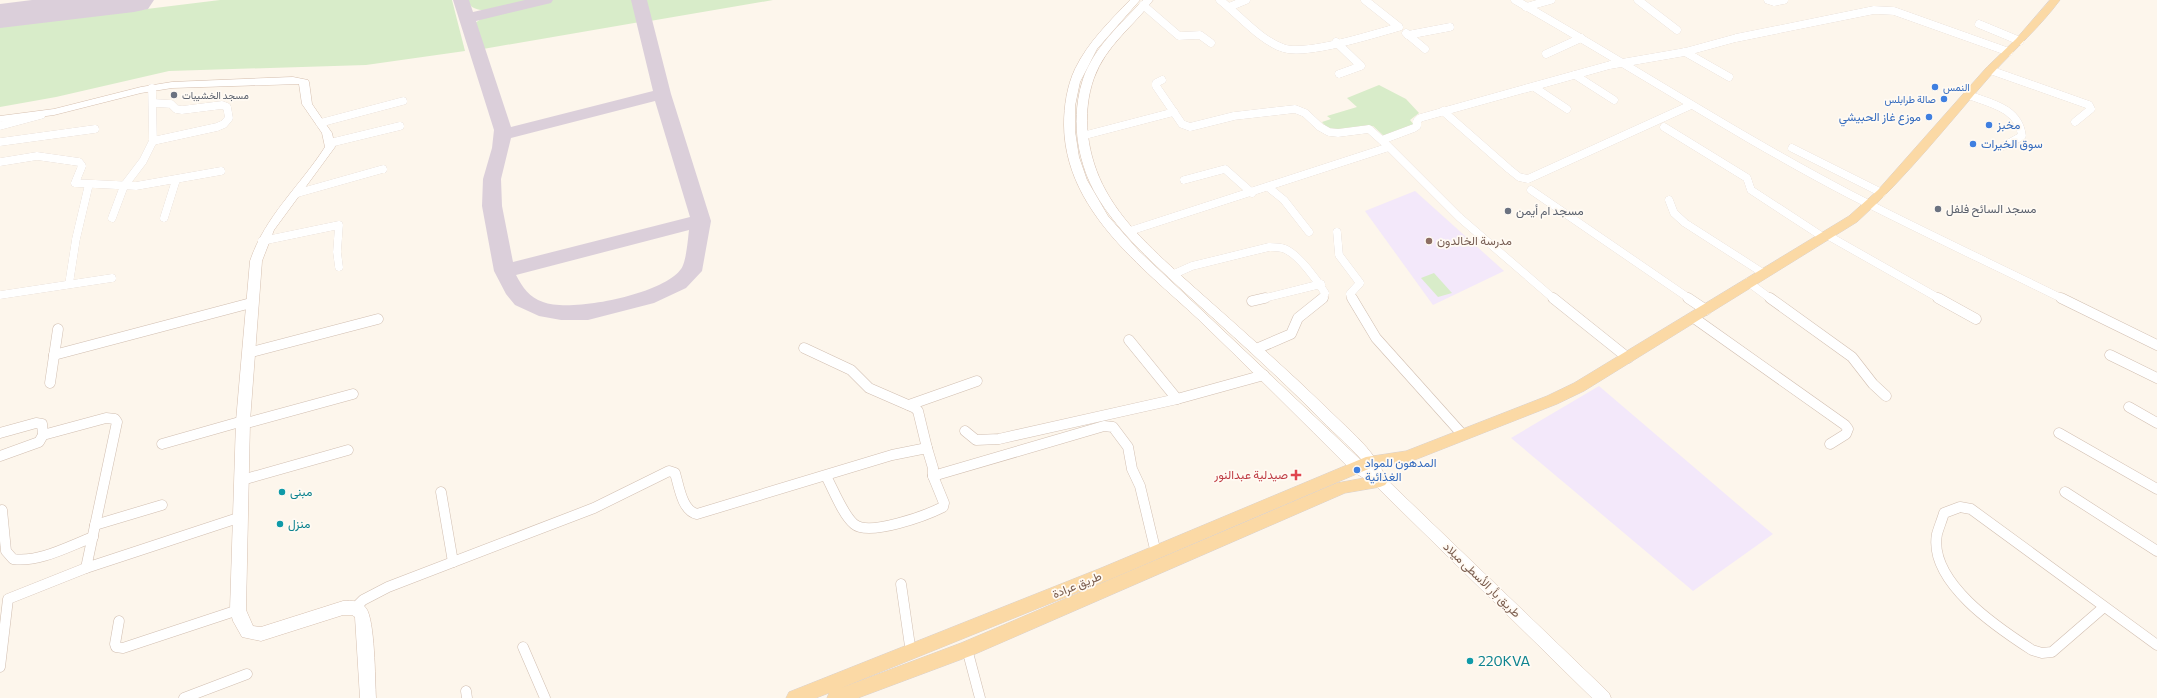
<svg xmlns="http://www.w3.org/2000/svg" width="2157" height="698" font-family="Commissioner,Vazirmatn,sans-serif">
<rect width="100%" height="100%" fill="#fdf6ec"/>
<g fill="#f3e8fa">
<polygon points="1415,191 1504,271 1433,305 1365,211"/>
<polygon points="1599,386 1750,515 1773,534 1693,591 1511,438"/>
</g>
<g fill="#d8ecc9">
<polygon points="220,0 452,0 465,51 366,65 169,71 56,97 0,107 0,27"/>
<path d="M 467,0 L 531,0 C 516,4 474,21 467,0 Z"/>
<polygon points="552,0 634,0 640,22 483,49 474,27 475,23 484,17"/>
<polygon points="646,0 773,0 650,21"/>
<polygon points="1379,85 1406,99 1419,113 1410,120 1414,125 1384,136 1373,126 1329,130 1322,122 1331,119 1327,116 1357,107 1347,98"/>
<polygon points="1434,273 1452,293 1438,297 1421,278"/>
</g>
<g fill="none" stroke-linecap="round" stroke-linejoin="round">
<g fill="#dbcfda" fill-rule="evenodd">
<path d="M 453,0 L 469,0 L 473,12 L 525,0 L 553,0 L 551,3 L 476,21 L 511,127 L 653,91 L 631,0 L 647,0 L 671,94 L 711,221 L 702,271 L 686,288 L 654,303 L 588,320 L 561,320 L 539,316 L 515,305 L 506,294 L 494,271 L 482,206 L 483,179 L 492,148 L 494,130 ZM 655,101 L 690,217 L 513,262 L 502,206 L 501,179 L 511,138 ZM 689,230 C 688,239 686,263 681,269 C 664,294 571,313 543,302 C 529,297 523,288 516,275 Z"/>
<polygon points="0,10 13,12 15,15 13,18 0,20"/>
</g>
<polygon fill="#dbcfda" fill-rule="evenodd" points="32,0 154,0 148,9 134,12 0,28 0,4"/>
<defs>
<g id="minor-far1">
<path d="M 1220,0 C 1238,14 1261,41 1283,48 C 1306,56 1374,34 1399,27 L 1365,0"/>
<path d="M 1515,0 C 1628,64 1736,135 1851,195 C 1921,231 1992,264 2063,299"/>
<polyline points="1638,0 1677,30"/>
<polyline points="1768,0 1774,2 1784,0"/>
<polyline points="1143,5 1179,36 1200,35 1211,43"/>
<polyline points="1229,7 1246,0"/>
<polyline points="1526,7 1551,0"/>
<polyline points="1979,24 2020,41"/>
<polyline points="1406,33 1425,49"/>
<polyline points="1408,35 1450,27"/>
<polyline points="1336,42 1361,66 1339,74"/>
<polyline points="1685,52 1729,77"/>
<polyline points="1546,54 1581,38"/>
<polyline points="1990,70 2089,105 2091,109 2075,122"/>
<polyline points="1575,75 1614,100"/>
<polyline points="1162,80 1156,83 1156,86 1182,124 1190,127 1234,116 1295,109 1305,113 1320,127 1329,132 1338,133 1369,129 1387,145"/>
<polyline points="1534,87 1567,109"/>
<path d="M 1968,95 C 1990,103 2019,108 2022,136 L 2004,146"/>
<polyline points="1443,111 1509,169 1519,177 1528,179 1691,105"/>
<polyline points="320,123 403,101"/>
<polyline points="0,126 41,115"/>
<polyline points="1664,127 1747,178 1751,190 1823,237"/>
<polyline points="1082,136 1174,112"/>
<polyline points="1382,140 1414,128 1417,126 1417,121 1420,118 1610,65 1685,52 1736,38 1874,10 1894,11 2009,52"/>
<polyline points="153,141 217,127 224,124 229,118 227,107 222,105 182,110 176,109 171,104 154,103"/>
<polyline points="0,142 95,129"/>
<polyline points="330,143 400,126"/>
<polyline points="1792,148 1882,193"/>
<polyline points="0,162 37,156 79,162 82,166 75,183 136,186 221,171"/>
<polyline points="1184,180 1225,169 1252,193"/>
<polyline points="1268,187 1284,200 1309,232"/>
<polyline points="1531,190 1690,299"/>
<polyline points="298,193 383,169"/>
<polyline points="1669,200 1674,213 1685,223 1763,273"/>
<polyline points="112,218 124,186 143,161 153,141 152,88"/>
<polyline points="164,218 176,180"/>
<polyline points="1130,231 1389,147 1459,217 1554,299"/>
<polyline points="1337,232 1339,255 1360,283 1350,294 1353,299"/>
<polyline points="1827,235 1940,299"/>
<polyline points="262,241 339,225 337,252 339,267"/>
<path d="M 1174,274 L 1192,266 L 1269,247 C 1274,247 1280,247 1285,249 C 1299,255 1317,280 1325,293 L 1322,299"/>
<polyline points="1748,282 1771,299"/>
<polyline points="69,284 76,239 89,184"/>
<polyline points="0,295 112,278"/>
<polyline points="1261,299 1321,284"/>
</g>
<g id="minor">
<polyline points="1352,298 1376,338 1462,434"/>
<polyline points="1553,298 1628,358"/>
<polyline points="1688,298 1706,310"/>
<polyline points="1770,298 1852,357 1873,384 1886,396"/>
<polyline points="1938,298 1976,319"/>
<polyline points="2061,298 2157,345"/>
<polyline points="1252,301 1265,298"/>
<polyline points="1694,318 1845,425 1848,429 1846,434 1830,444"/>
<polyline points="1129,340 1177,399"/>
<polyline points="804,348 851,370 869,388 915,408 918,411 927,448"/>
<polyline points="1256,349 1291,334 1298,318 1323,298"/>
<polyline points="248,353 378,319"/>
<polyline points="54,355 251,303"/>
<polyline points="2110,355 2157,378"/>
<polyline points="50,383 58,329"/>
<polyline points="909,405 977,381"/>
<polyline points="2129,407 2157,423"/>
<polyline points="243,424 353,394"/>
<polyline points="965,431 976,440 999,439 1177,399 1264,375"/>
<polyline points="0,433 36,423 42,424 43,435 39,442 0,456"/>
<polyline points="2059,433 2157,489"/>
<polyline points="43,435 106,418 115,419 117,422 86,568 241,517"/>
<polyline points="162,444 243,421"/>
<path d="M 826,476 C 833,489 843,515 854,524 C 869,537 927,515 943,507 L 944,503 L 933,476"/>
<polyline points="242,480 348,450"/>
<polyline points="441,492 453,562"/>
<polyline points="2065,492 2157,551"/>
<path d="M 2,510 L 6,551 L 13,559 C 39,563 69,546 93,537"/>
<polyline points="95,525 162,505"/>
<polyline points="901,584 911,653"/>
<path d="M 2104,607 L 2052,652 L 2042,653 L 2032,650 C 1998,628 1928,582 1937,534 C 1939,527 1942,520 1944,513 L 1960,507 L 1971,509 L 2157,645"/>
<path d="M 355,608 L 363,600 L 388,587 L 594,508 L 669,471 L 675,473 C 679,486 682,511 697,514 L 892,455 L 927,448 L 933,468 L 933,476 L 1104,426 L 1113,427 L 1128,447 L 1132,469 L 1140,486 L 1156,553"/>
<polyline points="119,621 115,644 116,647 123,648 238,610"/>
<polyline points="523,647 545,698"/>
<polyline points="967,649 980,698"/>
<polyline points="0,667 8,599 86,568"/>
<polyline points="466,691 467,698"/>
<polyline points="184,698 247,674"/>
</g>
<g id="secondary">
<path d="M 1130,0 L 1140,0 L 1097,49 L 1080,82 L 1075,106 L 1075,131 L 1079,157 L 1087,180 L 1108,216 L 1139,251 L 1366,465 C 1353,449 1336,435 1321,420 C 1276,374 1227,331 1180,288 C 1149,259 1115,229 1094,191 C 1076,157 1071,116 1083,79 C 1094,47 1121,24 1143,0 L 1153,0 C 1133,27 1106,45 1094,78 C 1081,114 1087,157 1106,191 C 1127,229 1163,259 1195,288 C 1241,329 1287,369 1331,412 C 1350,431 1372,448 1383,472 L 1382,475 L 1609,693 L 1611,698 L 1592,698 L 1375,485 L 1352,471 C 1301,420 1250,369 1198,319 C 1141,266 1065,210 1064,125 C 1064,106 1067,86 1075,69 C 1088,42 1110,21 1130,0 Z"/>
<path d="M 293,77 L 308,80 L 309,82 L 312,104 L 332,133 L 335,147 L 274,230 L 262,261 L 250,421 L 246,610 L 253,626 L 261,627 L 343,601 C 351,600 361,601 366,608 C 375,620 375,680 376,698 L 360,698 L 355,617 L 352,615 L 343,615 L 261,641 L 242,637 L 233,621 L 230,610 L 236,421 L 250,261 C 265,216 300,186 325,147 L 322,133 L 302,104 L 299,84 L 172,88 L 141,93 L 54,115 L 0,122 L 0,116 L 54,109 L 141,87 L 172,82 Z"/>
</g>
<path id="primary" d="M 2050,0 L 2060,0 C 2040,27 2015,49 1992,74 C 1948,124 1907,177 1857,222 L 1584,391 L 1557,404 L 1412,461 L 1373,467 L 1113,578 L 841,688 L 961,643 L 1337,483 L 1380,475 L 1385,477 L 1388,481 L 1385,485 L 1380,487 L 1345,493 L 973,655 L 858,698 L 827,698 L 829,693 L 816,698 L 786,698 L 789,692 L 1101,568 L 1366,457 L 1406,451 L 1547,396 L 1574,383 L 1849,216 L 1878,190 L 1986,68 L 2016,39 Z"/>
</defs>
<use href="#minor-far1" stroke="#d1beb0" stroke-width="8"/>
<use href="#minor" stroke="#d1beb0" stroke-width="11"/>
<use href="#secondary" stroke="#d6c0b0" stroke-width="1"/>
<use href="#primary" stroke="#dad1cd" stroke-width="1"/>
<use href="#minor-far1" stroke="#fff" stroke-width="8"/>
<use href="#minor" stroke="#fff" stroke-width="10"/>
<use href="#secondary" fill="#fff" fill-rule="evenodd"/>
<use href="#primary" fill="#fbd9a5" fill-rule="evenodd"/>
</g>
<g fill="#3f7fe0" stroke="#fffaf3" stroke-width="1.5">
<circle cx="1935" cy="87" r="4"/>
<circle cx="1944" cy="99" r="4"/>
<circle cx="1929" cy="117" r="4"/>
<circle cx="1989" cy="125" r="4"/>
<circle cx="1973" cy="144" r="4"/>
<circle cx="1357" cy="470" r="4"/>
</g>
<g fill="#6b7280" stroke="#fffaf3" stroke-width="1.5">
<circle cx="174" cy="95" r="4"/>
<circle cx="1938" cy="209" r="4"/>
<circle cx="1508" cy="211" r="4"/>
</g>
<circle fill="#8d6e63" stroke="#fffaf3" stroke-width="1.5" cx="1429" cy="241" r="4"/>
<path fill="#e0444e" stroke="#fffaf3" stroke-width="1.5" d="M1294 469h4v4h4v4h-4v4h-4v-4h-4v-4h4z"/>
<g fill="#0f9aa8" stroke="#fffaf3" stroke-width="1.5">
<circle cx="282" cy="492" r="4"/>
<circle cx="280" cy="524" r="4"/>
<circle cx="1470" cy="661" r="4"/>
</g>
<g text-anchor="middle" stroke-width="3.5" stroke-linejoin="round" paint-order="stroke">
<g font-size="10" fill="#366cbe" stroke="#fffaf3" text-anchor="start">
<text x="1943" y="91">النمس</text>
<text x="1936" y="103" text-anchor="end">صالة طرابلس</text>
</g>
<g font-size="10" fill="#5b616d" stroke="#fffaf3" text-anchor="start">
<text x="182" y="99">مسجد الخشيبات</text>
</g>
<g font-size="12" fill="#366cbe" stroke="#fffaf3" text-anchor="start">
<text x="1921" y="121" text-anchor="end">موزع غاز الحبيشي</text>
<text x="1997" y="129">مخبز</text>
<text x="1981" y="148">سوق الخيرات</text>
<text x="1365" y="467">المدهون للمواد<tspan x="1365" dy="14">الغذائية</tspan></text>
</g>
<g font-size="12" fill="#5b616d" stroke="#fffaf3" text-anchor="start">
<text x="1946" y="213">مسجد السائح فلفل</text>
<text x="1516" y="215">مسجد ام أيمن</text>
</g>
<g font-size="12" fill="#785e54" stroke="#fffaf3" text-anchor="start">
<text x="1437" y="245">مدرسة الخالدون</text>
</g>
<g font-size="12" fill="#be3a42" stroke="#fffaf3" text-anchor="end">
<text x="1288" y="479">صيدلية عبدالنور</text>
</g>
<g font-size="12" fill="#0d838f" stroke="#fffaf3" text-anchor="start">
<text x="290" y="496">مبنى</text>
<text x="288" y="528">منزل</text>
</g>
<g font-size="12" fill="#7a5c4d" stroke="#fffaf3">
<text transform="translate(1482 580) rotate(44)" y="4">طريق بأر الأسطى ميلاد</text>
<text transform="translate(1077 585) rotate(-22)" y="4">طريق عرادة</text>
</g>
<g font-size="14" fill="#0d838f" stroke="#fffaf3" text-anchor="start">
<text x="1478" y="666">220KVA</text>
</g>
</g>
</svg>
